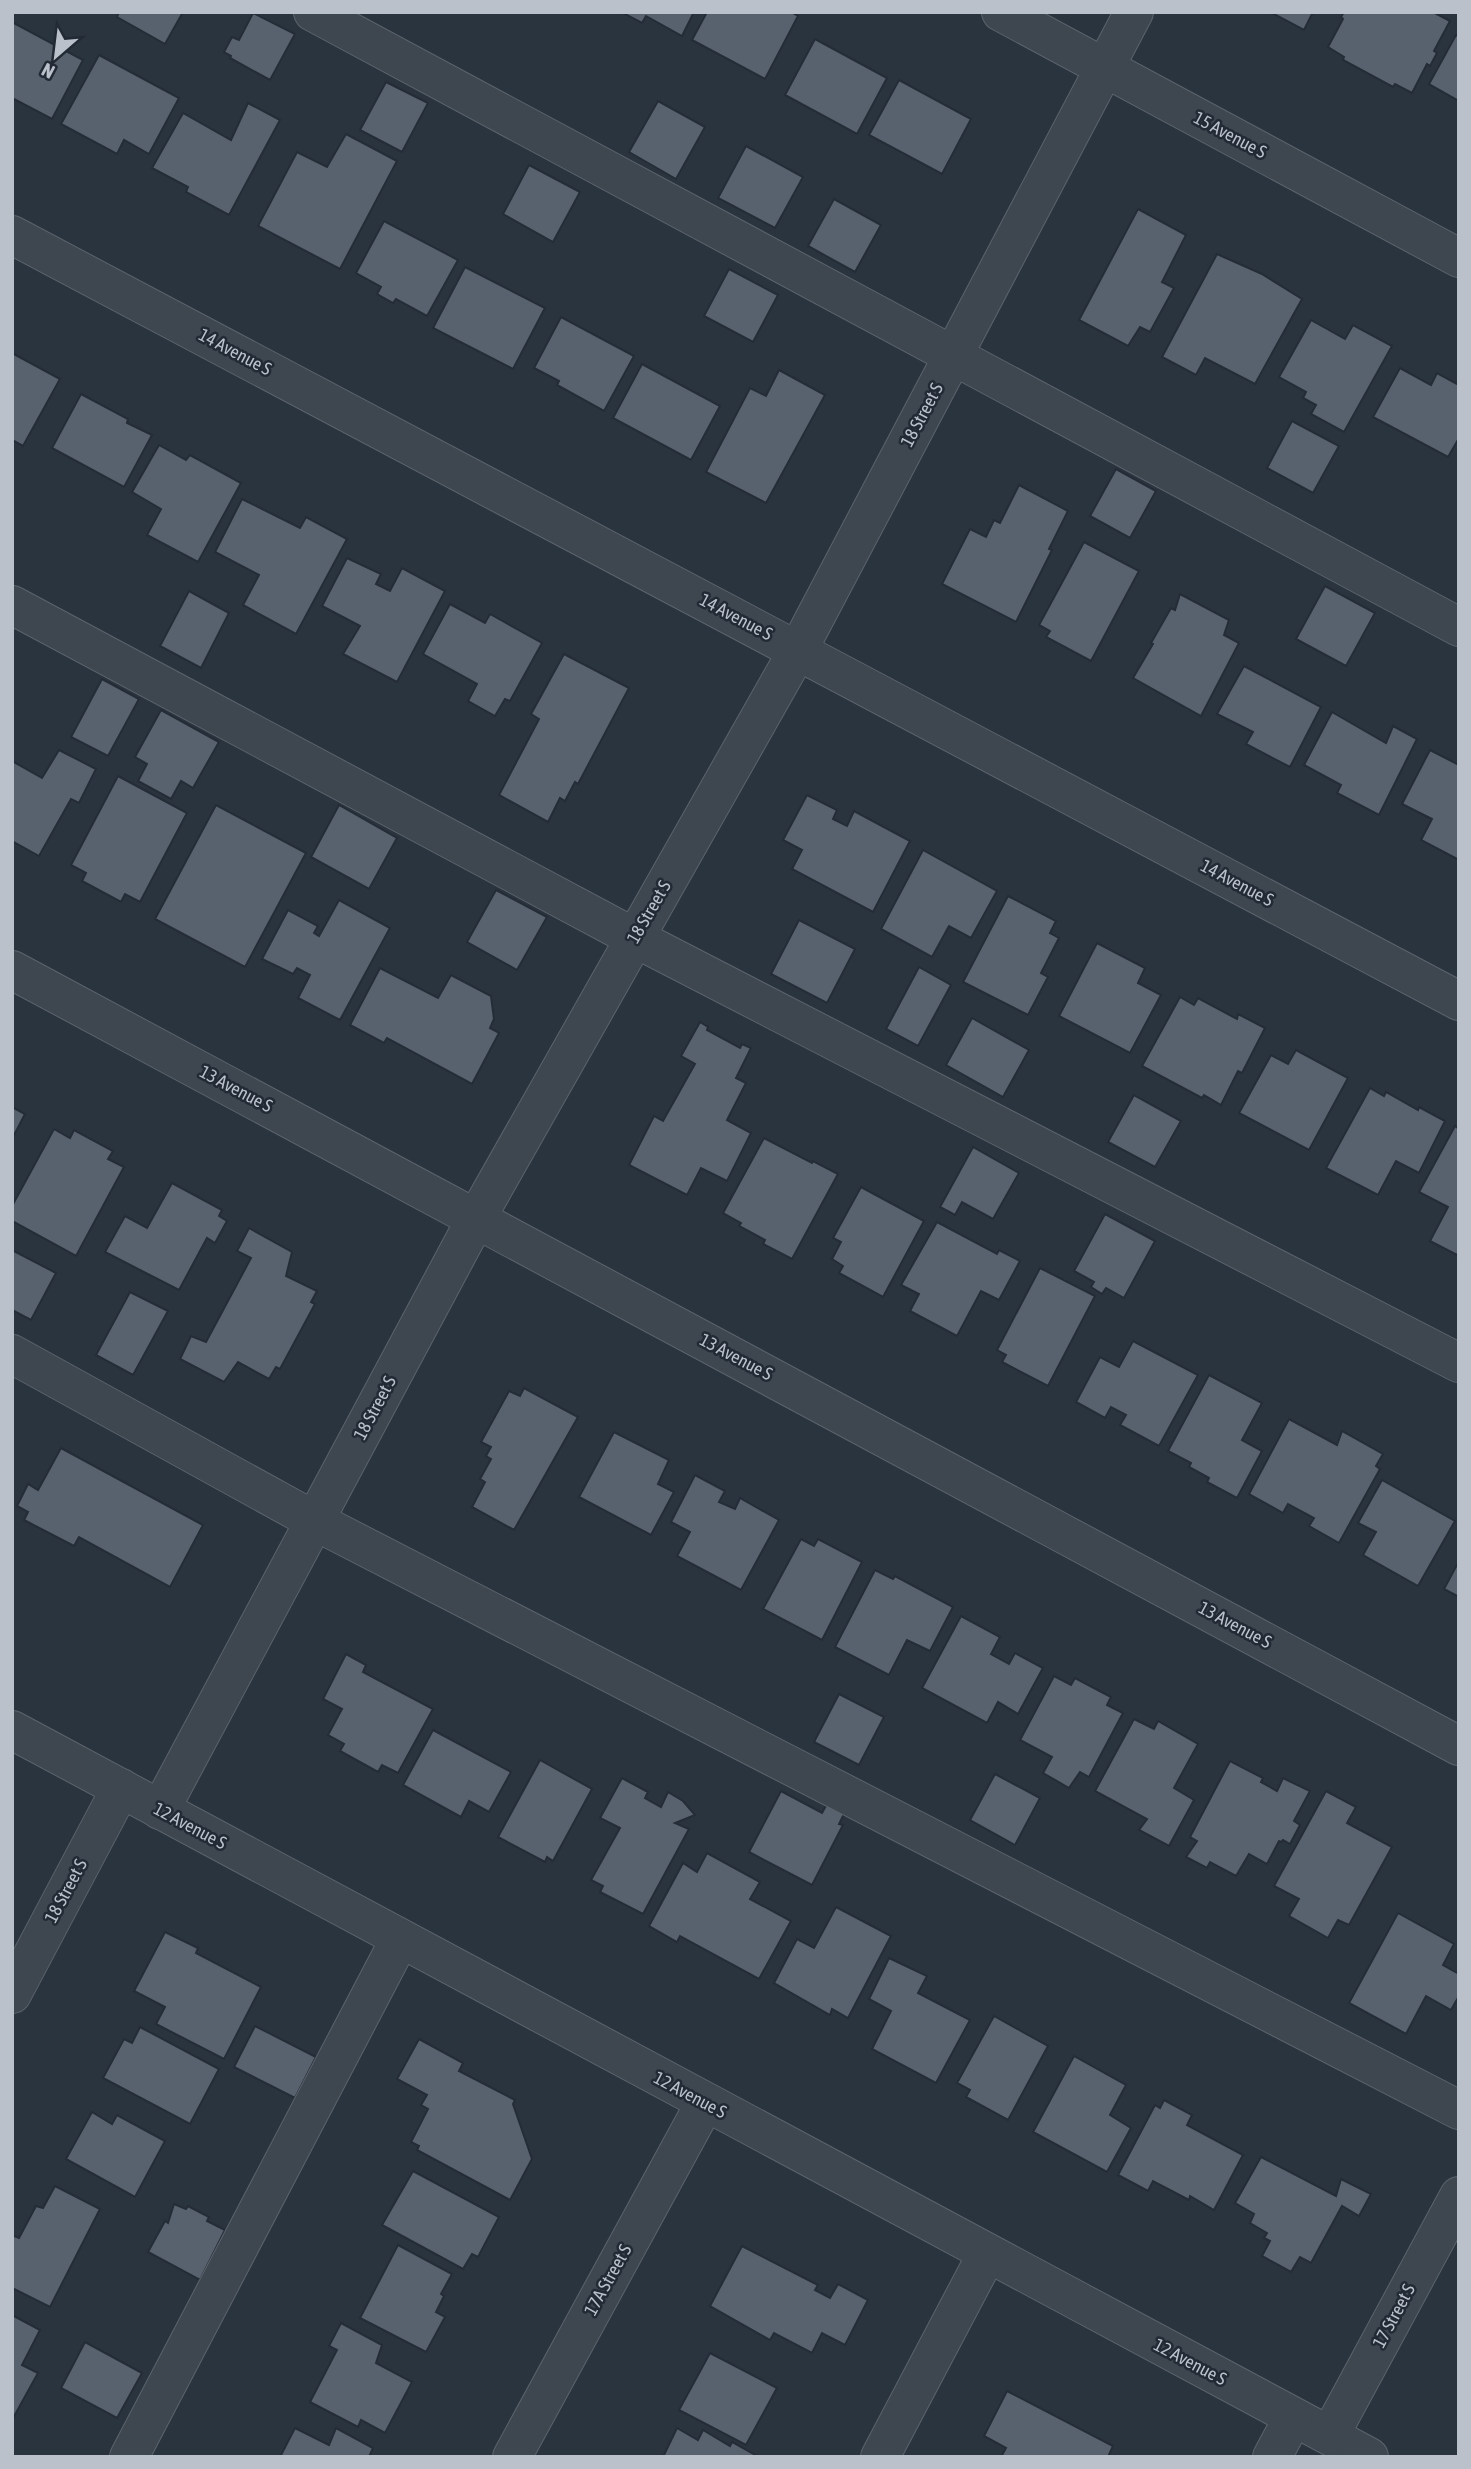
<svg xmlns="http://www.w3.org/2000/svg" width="1471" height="2469" font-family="'Asap Condensed',sans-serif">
<rect width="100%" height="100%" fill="#2a343f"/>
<g fill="#58626f" stroke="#242d37" stroke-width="2">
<polygon points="119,12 183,12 165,44 117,17"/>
<polygon points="621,12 694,12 682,36 646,16 642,23"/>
<polygon points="707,12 791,12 798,16 765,79 692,40"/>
<polygon points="1270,12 1313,12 1304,30"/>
<polygon points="1344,12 1433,12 1450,21 1434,51 1437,53 1430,66 1427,64 1412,93 1395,84 1393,87 1343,60 1344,57 1328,47 1343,19 1341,17"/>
<polygon points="253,13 295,34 270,80 230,58 231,56 224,52 232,37 239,40"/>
<polygon points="12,22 83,60 52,119 12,98"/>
<polygon points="1456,35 1459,36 1459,101 1429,84"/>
<polygon points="815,39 887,78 857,134 785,95"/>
<polygon points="99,55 179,98 149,154 124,140 117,154 61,124"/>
<polygon points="899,80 971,119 942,174 869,135"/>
<polygon points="386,82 428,103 402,152 360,130"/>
<polygon points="658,101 705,127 676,179 629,152"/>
<polygon points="248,103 280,120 229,215 186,192 188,187 152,168 183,113 231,140"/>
<polygon points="346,134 397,161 340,269 258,226 297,152 327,167"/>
<polygon points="746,146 803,177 775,228 718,198"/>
<polygon points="529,165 580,192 553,242 503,214"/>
<polygon points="834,199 881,225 855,272 808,246"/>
<polygon points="1138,209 1186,235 1162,282 1174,288 1150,332 1140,327 1128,346 1079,320"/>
<polygon points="384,221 458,260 427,316 396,299 393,303 377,294 381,287 356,273"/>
<polygon points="1217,254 1262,274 1302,299 1255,384 1205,358 1196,375 1162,357"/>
<polygon points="465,267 545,308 513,369 433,328"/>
<polygon points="729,269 778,295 753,342 704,316"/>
<polygon points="561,317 634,356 604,411 557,385 559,381 534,368"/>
<polygon points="1311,320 1345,339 1353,325 1392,346 1344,432 1311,414 1316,405 1303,398 1306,392 1279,377"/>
<polygon points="12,353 60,379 23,446 12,440"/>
<polygon points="642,364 720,406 691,460 613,418"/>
<polygon points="1400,368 1431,385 1437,373 1459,385 1459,438 1448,457 1373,417"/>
<polygon points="779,370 825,395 766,503 706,472 750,388 766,396"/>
<polygon points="81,394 128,419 127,423 152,435 124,487 52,448"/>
<polygon points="1292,421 1339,446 1313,493 1267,468"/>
<polygon points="159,445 186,460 190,455 241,483 198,562 147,535 161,509 132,492"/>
<polygon points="1116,469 1156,491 1130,538 1090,516"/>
<polygon points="1019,485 1068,511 1049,549 1052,550 1016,622 942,584 970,529 986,537 994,520 1000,523"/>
<polygon points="242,499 300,528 306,517 347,539 296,634 243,605 259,575 215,552"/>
<polygon points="1084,542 1139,571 1091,661 1046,637 1050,631 1039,625"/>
<polygon points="347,558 381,574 376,584 390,591 402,568 445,591 397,682 343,654 360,626 322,606"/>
<polygon points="1325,586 1375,613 1346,666 1296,639"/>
<polygon points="189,591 229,613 201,668 160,646"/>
<polygon points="1180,594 1229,620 1224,635 1239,643 1201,716 1133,678 1153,644 1151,643 1171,608 1175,610"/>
<polygon points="450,604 485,623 490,614 542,643 510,701 505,699 495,716 468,701 477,684 423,654"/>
<polygon points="564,654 629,688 578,784 575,782 565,801 560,798 548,822 499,795 539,719 531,714"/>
<polygon points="1244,666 1321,707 1290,767 1246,744 1253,732 1217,714"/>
<polygon points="102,679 139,699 108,756 71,737"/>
<polygon points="161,710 219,742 193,788 181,781 171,799 138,781 147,764 135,757"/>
<polygon points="1332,712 1386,743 1393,726 1417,739 1379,815 1337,793 1341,785 1304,765"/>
<polygon points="59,750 96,769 79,803 71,799 39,856 12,841 12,761 42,778"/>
<polygon points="1430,750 1459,765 1459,860 1421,840 1432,819 1402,804"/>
<polygon points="118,776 187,813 140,902 125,894 121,902 82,881 86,873 71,865"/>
<polygon points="807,795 837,810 833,819 847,826 854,811 910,841 873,912 792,869 802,850 783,840"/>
<polygon points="216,805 306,853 245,967 155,919"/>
<polygon points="339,805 397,838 369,889 311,857"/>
<polygon points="923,850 997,891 971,938 949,926 932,957 881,929"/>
<polygon points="496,890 547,917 517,970 467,942"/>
<polygon points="1008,896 1056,921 1050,933 1059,938 1041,973 1048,977 1028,1015 963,982"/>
<polygon points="339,900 390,928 340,1020 298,998 310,975 297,968 293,974 262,959 288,910 318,926 314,933 319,936"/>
<polygon points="799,920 855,949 827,1003 771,974"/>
<polygon points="1097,943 1145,968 1138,983 1161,995 1130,1053 1059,1016"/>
<polygon points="919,967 951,985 918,1046 886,1029"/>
<polygon points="380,968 438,998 451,975 491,996 494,1019 490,1028 499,1033 472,1084 387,1038 384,1043 350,1025"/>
<polygon points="1180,997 1194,1005 1198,998 1237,1019 1238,1014 1265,1028 1242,1073 1238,1071 1221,1105 1204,1095 1202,1098 1142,1066"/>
<polygon points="972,1018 1029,1050 1003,1097 946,1065"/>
<polygon points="700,1022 708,1027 707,1030 740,1048 742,1044 751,1048 736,1078 746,1083 727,1120 751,1133 727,1181 701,1168 687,1195 629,1165 654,1116 663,1121 695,1064 681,1056"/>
<polygon points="1296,1050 1348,1078 1309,1150 1239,1113 1271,1055 1288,1064"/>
<polygon points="1370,1088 1384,1096 1386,1092 1418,1110 1419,1107 1445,1121 1419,1173 1396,1161 1378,1195 1326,1168"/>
<polygon points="1134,1095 1181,1121 1155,1167 1108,1142"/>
<polygon points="12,1107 25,1114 12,1139"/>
<polygon points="1455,1126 1459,1129 1459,1256 1430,1241 1448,1207 1419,1192"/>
<polygon points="54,1129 70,1138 74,1130 113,1151 108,1159 124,1167 76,1256 12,1221 12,1206"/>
<polygon points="764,1138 812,1163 813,1161 838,1174 792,1259 763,1244 765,1240 739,1226 741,1223 723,1213"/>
<polygon points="973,1147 1019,1173 993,1219 962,1202 955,1215 940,1207"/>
<polygon points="172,1183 222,1210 219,1216 227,1221 215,1243 207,1238 179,1290 105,1252 125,1216 147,1228"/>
<polygon points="861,1187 924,1221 883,1297 839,1273 843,1266 832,1259 841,1242 833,1238"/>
<polygon points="1105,1214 1155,1241 1124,1298 1106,1288 1102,1294 1091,1287 1094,1282 1074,1271"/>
<polygon points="937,1222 997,1254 999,1250 1020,1261 999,1300 981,1291 957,1336 910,1311 919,1294 901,1285"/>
<polygon points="249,1228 292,1252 286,1276 317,1291 311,1302 315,1304 280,1369 276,1367 269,1379 238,1362 224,1382 180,1359 191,1336 206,1342 251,1258 237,1251"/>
<polygon points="12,1250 56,1273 31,1320 12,1310"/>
<polygon points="1040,1268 1095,1296 1048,1386 1002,1362 1006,1355 997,1350"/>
<polygon points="130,1292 168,1311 133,1375 96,1355"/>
<polygon points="1133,1341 1198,1375 1159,1446 1120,1425 1126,1415 1111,1407 1105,1418 1076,1402 1100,1357 1119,1367"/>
<polygon points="1209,1375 1262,1403 1242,1440 1262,1451 1237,1498 1207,1482 1209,1478 1189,1467 1191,1463 1168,1451"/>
<polygon points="524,1388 578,1417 514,1530 472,1507 485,1482 480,1479 491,1459 486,1456 491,1447 481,1442 509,1391 520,1396"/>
<polygon points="1289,1419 1337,1445 1342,1431 1383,1454 1376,1466 1380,1469 1339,1543 1309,1526 1314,1518 1288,1504 1283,1513 1249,1494"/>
<polygon points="614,1432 669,1460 658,1484 674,1492 651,1535 579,1497"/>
<polygon points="61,1448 203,1525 170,1587 79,1537 74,1546 24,1520 28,1512 17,1506 28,1484 38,1490"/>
<polygon points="695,1475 725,1491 719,1502 735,1509 740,1498 779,1520 741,1590 677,1556 690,1532 671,1522"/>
<polygon points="1382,1480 1455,1521 1418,1586 1363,1555 1376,1532 1358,1523"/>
<polygon points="801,1539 814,1546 818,1539 862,1562 822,1640 763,1609"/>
<polygon points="1459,1561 1459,1597 1444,1589"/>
<polygon points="875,1570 893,1579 895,1576 953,1607 930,1651 907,1640 889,1675 835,1647"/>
<polygon points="961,1616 1000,1637 991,1654 1009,1664 1015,1653 1043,1668 1018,1714 998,1702 987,1723 922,1688"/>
<polygon points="346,1654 366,1665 363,1672 433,1709 398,1773 382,1765 378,1772 340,1751 344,1744 328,1735 342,1709 323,1699"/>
<polygon points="1054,1676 1071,1685 1075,1678 1111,1697 1107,1705 1123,1713 1089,1777 1080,1772 1069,1788 1043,1773 1052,1757 1020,1740"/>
<polygon points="839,1694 884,1717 859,1765 814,1742"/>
<polygon points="1134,1719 1154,1729 1158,1721 1198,1744 1174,1788 1194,1800 1169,1846 1139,1830 1147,1819 1095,1791"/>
<polygon points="433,1730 511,1772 489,1812 469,1801 461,1817 403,1785"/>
<polygon points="540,1760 592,1789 553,1861 547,1857 545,1862 498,1837"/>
<polygon points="1230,1761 1263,1778 1261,1782 1277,1791 1283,1778 1310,1791 1294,1821 1300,1825 1290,1844 1283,1840 1281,1842 1279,1841 1267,1864 1249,1854 1236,1876 1210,1862 1207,1868 1186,1857 1197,1841 1190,1837"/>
<polygon points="995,1774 1040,1798 1015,1845 970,1820"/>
<polygon points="622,1778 648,1792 645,1798 661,1807 668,1792 683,1801 695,1815 675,1823 689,1829 643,1914 600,1892 603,1886 591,1880 620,1828 600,1818"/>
<polygon points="781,1791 822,1813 827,1804 844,1814 839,1824 843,1825 812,1885 749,1852"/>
<polygon points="1326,1791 1356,1807 1347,1823 1392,1847 1349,1925 1338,1920 1328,1938 1289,1916 1299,1899 1274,1886"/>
<polygon points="707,1853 760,1882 750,1899 791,1921 759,1979 680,1936 677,1942 649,1926 683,1863 697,1872"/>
<polygon points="836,1907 891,1936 848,2018 832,2009 830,2015 774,1983 797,1939 814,1948"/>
<polygon points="1398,1913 1454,1944 1443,1965 1459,1974 1459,1996 1451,2010 1426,1996 1406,2034 1349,2003"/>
<polygon points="165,1932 198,1948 196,1953 261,1987 224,2059 156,2024 165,2007 134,1991"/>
<polygon points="889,1958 927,1976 918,1993 970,2020 936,2083 872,2049 891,2011 869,1999"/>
<polygon points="994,2016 1048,2046 1008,2120 966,2097 970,2090 957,2083"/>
<polygon points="255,2026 316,2057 295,2098 234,2067"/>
<polygon points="140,2027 219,2069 190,2124 103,2078 124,2039 132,2043"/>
<polygon points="419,2039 463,2063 459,2071 515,2100 513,2104 532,2159 510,2200 417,2150 419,2146 411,2142 428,2109 421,2105 427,2095 397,2079"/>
<polygon points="1074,2056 1126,2085 1110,2115 1131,2128 1107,2172 1033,2132"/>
<polygon points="1164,2100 1192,2115 1187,2125 1243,2155 1214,2210 1190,2196 1189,2200 1153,2181 1148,2191 1118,2175 1155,2105 1160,2108"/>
<polygon points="92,2112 112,2124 117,2115 165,2141 135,2197 66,2159"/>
<polygon points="1261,2157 1336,2196 1341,2179 1371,2194 1359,2216 1342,2206 1311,2263 1300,2257 1291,2272 1262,2256 1270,2241 1264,2238 1267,2233 1250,2223 1254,2214 1235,2203"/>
<polygon points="413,2171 499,2217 478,2257 472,2254 463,2269 382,2225"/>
<polygon points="55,2186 100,2209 50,2307 12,2288 12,2235 19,2238 36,2206 43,2208"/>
<polygon points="174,2204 186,2209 188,2206 209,2217 207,2221 225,2230 200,2280 148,2252 165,2221 168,2223"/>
<polygon points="398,2245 452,2274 441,2294 444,2296 436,2312 445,2317 426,2352 360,2318"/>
<polygon points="742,2246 818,2285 815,2290 830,2298 838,2284 868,2300 845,2345 822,2333 812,2353 774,2333 770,2340 710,2306"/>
<polygon points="12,2315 40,2330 22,2365 38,2373 12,2420"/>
<polygon points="341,2323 382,2345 376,2363 412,2382 385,2433 361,2420 358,2427 310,2402 337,2350 329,2346"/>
<polygon points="85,2342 142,2373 117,2418 61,2388"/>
<polygon points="710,2353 777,2388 746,2445 679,2410"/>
<polygon points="1007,2391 1113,2446 1108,2457 1001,2457 1006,2448 984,2436"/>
<polygon points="295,2428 329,2445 336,2428 373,2448 369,2457 280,2457"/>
<polygon points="677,2428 698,2440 703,2430 730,2446 732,2442 757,2456 663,2457"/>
</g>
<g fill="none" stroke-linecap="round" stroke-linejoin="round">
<defs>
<g id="minor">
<polyline points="313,12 1459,627"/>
<polyline points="1001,12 1459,258"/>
<polyline points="12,235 1459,1001"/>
<polyline points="12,605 635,938 1459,1363"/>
<polyline points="12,970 1459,1746"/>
<polyline points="12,1354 315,1521 1459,2110"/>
<polyline points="12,1730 1369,2457"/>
<polyline points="160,1810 477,1217 798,650 1134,12"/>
<polyline points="12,1994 121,1788"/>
<polyline points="1330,2435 1459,2196"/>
<polyline points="129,2457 400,1939"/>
<polyline points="512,2457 705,2103"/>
<polyline points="880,2457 987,2254"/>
<polyline points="1272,2457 1293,2418"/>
</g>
</defs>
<use href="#minor" stroke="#5b646d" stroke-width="40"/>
<use href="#minor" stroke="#3e464f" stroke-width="38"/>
</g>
<g text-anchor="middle" stroke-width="5" stroke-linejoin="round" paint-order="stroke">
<g font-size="18" fill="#bac1ca" stroke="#222b35">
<text transform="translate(1230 135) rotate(28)" y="6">15 Avenue S</text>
<text transform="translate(235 352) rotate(28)" y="6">14 Avenue S</text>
<text transform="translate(922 415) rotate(-62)" y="6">18 Street S</text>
<text transform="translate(736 617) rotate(28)" y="6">14 Avenue S</text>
<text transform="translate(1237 883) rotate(28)" y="6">14 Avenue S</text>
<text transform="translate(649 912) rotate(-60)" y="6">18 Street S</text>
<text transform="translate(236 1089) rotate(28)" y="6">13 Avenue S</text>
<text transform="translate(736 1357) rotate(28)" y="6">13 Avenue S</text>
<text transform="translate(375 1408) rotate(-62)" y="6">18 Street S</text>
<text transform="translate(1235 1625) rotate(28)" y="6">13 Avenue S</text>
<text transform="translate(190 1826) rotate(28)" y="6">12 Avenue S</text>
<text transform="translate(66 1891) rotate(-62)" y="6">18 Street S</text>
<text transform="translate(690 2095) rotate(28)" y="6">12 Avenue S</text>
<text transform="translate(608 2280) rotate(-61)" y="6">17A Street S</text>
<text transform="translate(1394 2316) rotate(-62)" y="6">17 Street S</text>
<text transform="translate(1190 2362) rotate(28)" y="6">12 Avenue S</text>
</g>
</g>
<rect width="1471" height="2469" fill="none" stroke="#bac1ca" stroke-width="28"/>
<g transform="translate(56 56) rotate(208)" stroke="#222b35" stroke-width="5" paint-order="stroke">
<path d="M0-5L12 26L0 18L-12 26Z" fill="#bac1ca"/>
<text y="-10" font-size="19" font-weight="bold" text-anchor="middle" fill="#bac1ca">N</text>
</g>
</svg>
